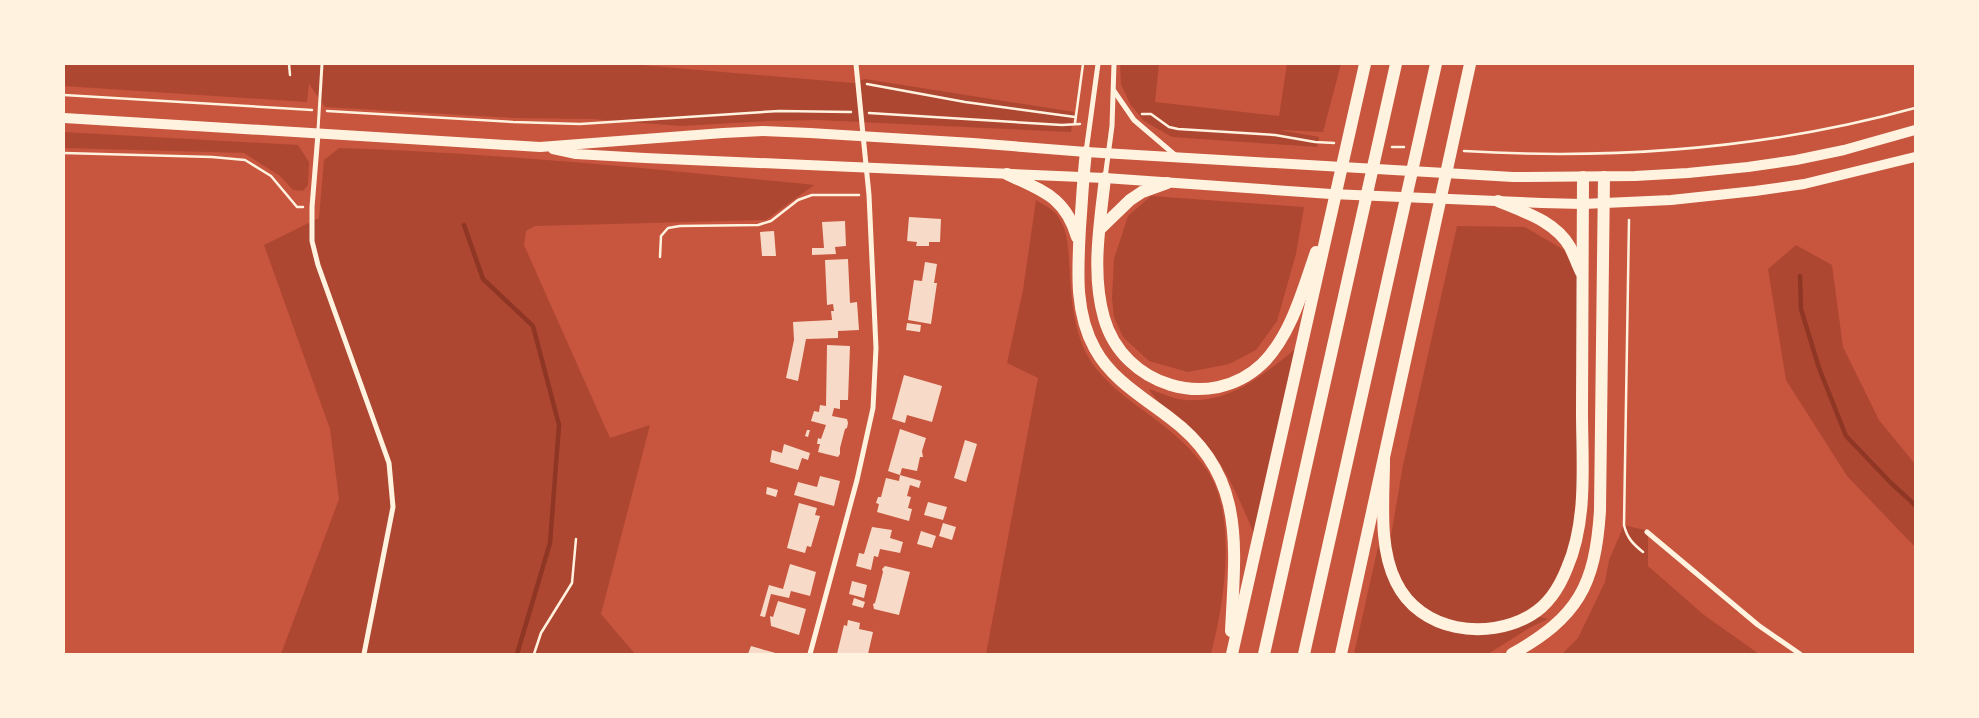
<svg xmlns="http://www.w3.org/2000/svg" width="1979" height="718" font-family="Montserrat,sans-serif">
<rect width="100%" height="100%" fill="#c8553d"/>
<g fill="#ae4732">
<polygon points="64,64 629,64 854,83 865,79 1074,112 1071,132 1069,132 817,120 767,121 681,126 592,119 513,118 325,107 309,84 307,102 64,86"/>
<polygon points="1120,64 1159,64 1155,102 1279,116 1287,64 1341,64 1323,132 1279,130 1319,137 1317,147 1172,137 1144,121 1130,104 1121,84"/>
<polygon points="64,132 298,145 309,162 308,185 303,191 293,190 280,176 244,153 64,148"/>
<path d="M 339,148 C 498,153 656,169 814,185 L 766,220 L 535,226 L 526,231 L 524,245 L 610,438 L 650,425 L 601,614 L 635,654 L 281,654 L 339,499 L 330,429 L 264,245 L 319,218 L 324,160 Z"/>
<polygon points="1151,196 1304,207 1296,254 1277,321 1256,350 1229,364 1188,372 1149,361 1123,337 1114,317 1112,298 1114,259 1128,216"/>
<path d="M 1036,200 C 1042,204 1053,209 1057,215 C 1070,233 1068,254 1070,274 C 1071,299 1074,328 1085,351 C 1098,379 1132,402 1155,419 C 1175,434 1193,450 1207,470 C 1238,517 1224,603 1211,654 L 986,654 L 1038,378 L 1007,363 L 1023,290 Z"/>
<polygon points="1457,226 1525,227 1564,250 1580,280 1582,464 1567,568 1532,615 1548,619 1529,628 1488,654 1354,654 1378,547 1391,536 1403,465"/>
<polygon points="1796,245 1832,265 1843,347 1879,420 1915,464 1915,547 1847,476 1786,380 1768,269"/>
<path d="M 1298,347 L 1254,534 C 1240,500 1226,467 1202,439 C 1185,421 1162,411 1149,389 C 1161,393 1174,399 1186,400 C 1232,403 1264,374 1298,347 Z"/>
<polygon points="1624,525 1648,531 1648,566 1704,615 1759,654 1562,654 1578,638 1605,582 1609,560"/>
</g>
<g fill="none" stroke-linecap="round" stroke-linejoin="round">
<g stroke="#8f3625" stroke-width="4.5">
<polyline points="464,225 483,279 533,326 559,425 550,543 517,654"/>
<polyline points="1800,276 1801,309 1819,368 1846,436 1891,483 1915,505"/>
</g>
</g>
<g fill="#f7dbc8">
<polygon points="909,217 941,219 940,242 929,242 929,246 916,246 917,242 907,241"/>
<polygon points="845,221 846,246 835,247 836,254 812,255 812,248 824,248 822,222"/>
<polygon points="774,231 776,256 762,256 760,232"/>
<polygon points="848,259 850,303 857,302 859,330 838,331 838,338 806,339 798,381 786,378 794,340 793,322 832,320 831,311 834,311 833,304 827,305 825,260"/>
<polygon points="925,262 937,264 934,283 937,283 931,324 908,320 914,280 922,281"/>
<polygon points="907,323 921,325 920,332 906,330"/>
<polygon points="827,345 850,346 848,400 840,400 840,409 834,408 832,416 847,419 848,423 847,428 845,429 840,448 840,454 838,457 818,452 820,444 817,444 818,438 821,439 826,425 811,421 814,411 819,412 820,405 826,406"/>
<polygon points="904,375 942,386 932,422 907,415 905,423 892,419"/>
<polygon points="900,429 926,438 922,451 923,457 920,457 917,471 902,468 900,475 888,471"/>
<polygon points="807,430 810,430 808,437 805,436"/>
<polygon points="965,440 977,444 966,482 954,478"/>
<polygon points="784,444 810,453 808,460 802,458 798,470 770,462 772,450 782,453"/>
<polygon points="900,475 921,481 919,488 910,485 907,496 911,497 908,508 912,509 909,521 877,512 879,504 876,503 878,497 881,497 886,478 899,481"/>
<polygon points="820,476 840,481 834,506 794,495 798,482 817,487"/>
<polygon points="767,487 778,490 776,497 766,494"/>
<polygon points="928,502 947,507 943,520 924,515"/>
<polygon points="799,503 817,508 815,515 820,516 811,547 807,546 805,553 787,548"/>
<polygon points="943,523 956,527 952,540 939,536"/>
<polygon points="872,527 892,530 890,538 903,542 900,553 880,549 878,557 874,556 871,570 856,566 859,553 864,554"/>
<polygon points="921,531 936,536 932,548 917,544"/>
<polygon points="790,564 816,572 810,596 791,591 789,598 771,594 765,617 760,616 769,585 783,589"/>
<polygon points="885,566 910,572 899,615 874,609 873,604 875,603 883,572 882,569"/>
<polygon points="852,581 867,585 864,598 849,594"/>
<polygon points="854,598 865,602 863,608 852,605"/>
<polygon points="778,601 806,609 799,635 771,626 770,616 773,617"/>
<polygon points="848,620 860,623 859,629 873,632 868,654 837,654 844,625 847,626"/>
<polygon points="751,646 779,654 748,654"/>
</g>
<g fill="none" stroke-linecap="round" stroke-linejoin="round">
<g stroke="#fff3e0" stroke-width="2.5">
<polyline points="289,64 290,75"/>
<polyline points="867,84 965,102 1075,117"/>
<polyline points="64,95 312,110"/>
<polyline points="327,111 513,122 580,124 779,111 851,112"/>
<polyline points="869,113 1062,125 1080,124"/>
<polyline points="1142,114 1151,114 1169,127 1178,129 1275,135 1315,142 1334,143"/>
<polyline points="1075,123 1083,64"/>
<polyline points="1392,147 1404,147"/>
<path d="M 1464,151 C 1615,160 1770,148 1915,108"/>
<polyline points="64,153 212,157 245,160 271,176 297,207 303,207"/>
<path d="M 1629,220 L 1624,525 C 1627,538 1633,544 1643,552"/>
<polyline points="660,257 661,236 668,228 680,226 758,225 771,221 798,200 812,195 859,195"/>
<polyline points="534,654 541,633 572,583 576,539"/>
</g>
<polyline stroke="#fff3e0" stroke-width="3" points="318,130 322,64"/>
<g stroke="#fff3e0" stroke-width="5">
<polyline points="1114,91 1134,120 1175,155"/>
<polyline points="318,134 312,207 312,241 318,265 389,463 393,507 364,654"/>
<polyline points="1086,152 1098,64"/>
<polyline points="1105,178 1112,126 1114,64"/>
<polyline points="1647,532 1758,625 1800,654"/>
<polyline points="810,654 857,480 873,408 876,348 869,195 856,64"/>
</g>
<g stroke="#fff3e0" stroke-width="10">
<polyline points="64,118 540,147 723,133 763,131 810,133 973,143 1086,152 1513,177 1635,176 1688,173 1748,167 1796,160 1844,150 1915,130"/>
<polyline points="553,149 576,154 645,158 1105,178 1331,194 1542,203 1583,204 1671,200 1755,191 1804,184 1915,157"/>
</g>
<g stroke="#fff3e0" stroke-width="12">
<path d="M 1086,152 C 1083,177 1082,202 1080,227 C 1078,268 1074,312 1095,349 C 1111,379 1144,398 1170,418 C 1247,475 1235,547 1231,631"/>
<path d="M 1007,174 C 1042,191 1065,196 1077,237"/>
<path d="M 1105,178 C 1100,223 1091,273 1104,318 C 1123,386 1210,413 1262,364 C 1291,336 1303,289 1316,252"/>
<path d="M 1498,201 C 1524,212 1555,221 1570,247 C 1574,255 1577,264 1581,272"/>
<polyline points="1100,229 1130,200 1142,192 1167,183"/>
<path d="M 1384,460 C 1384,499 1378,546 1396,582 C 1420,632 1487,641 1531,615 C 1548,605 1560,586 1567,568 C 1588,520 1582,462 1582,411 C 1583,333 1583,255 1583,177"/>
<polyline points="1232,654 1365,64"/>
<polyline points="1264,654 1396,64"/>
<polyline points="1304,654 1436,64"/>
<polyline points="1341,654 1470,64"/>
<path d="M 1512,654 C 1578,617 1595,586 1600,511 L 1604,177"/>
</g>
</g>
<rect width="1979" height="718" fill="none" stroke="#fff3e0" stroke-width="130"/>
</svg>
